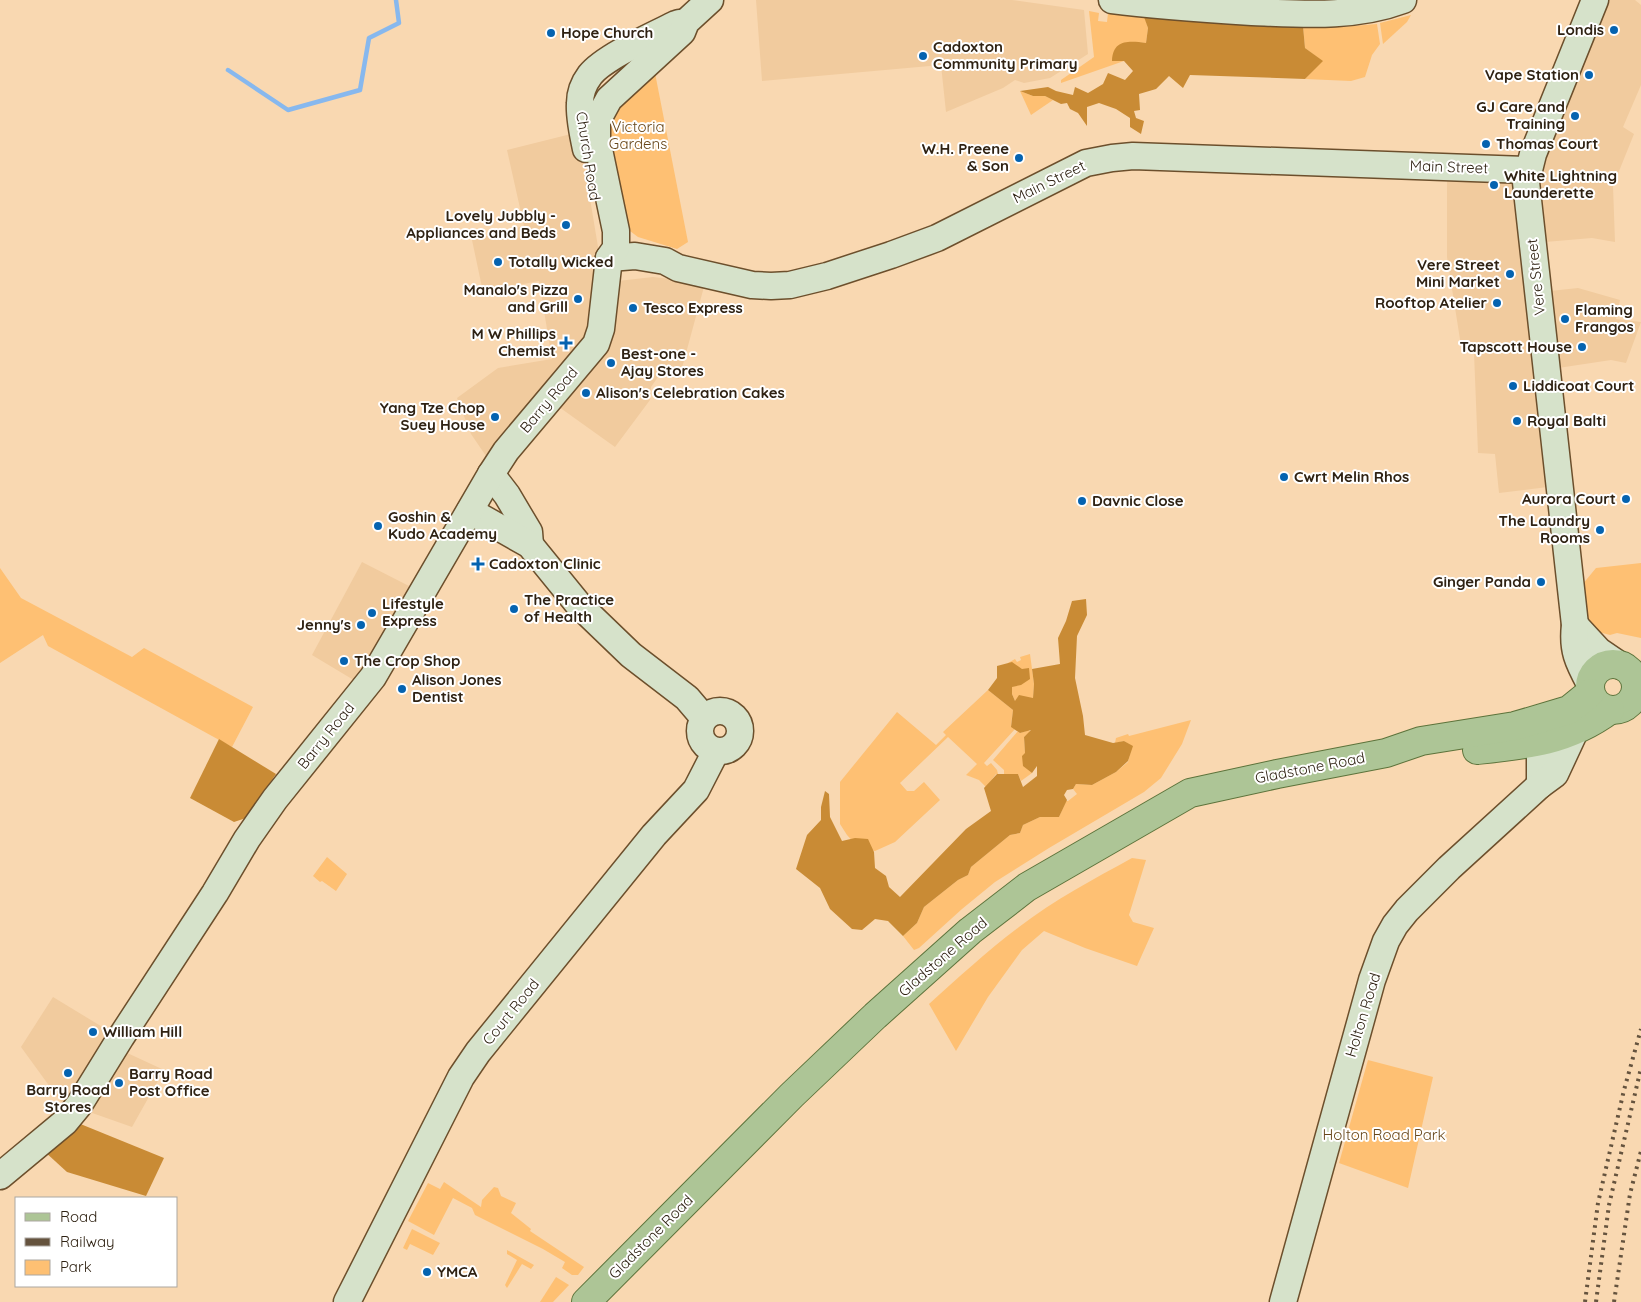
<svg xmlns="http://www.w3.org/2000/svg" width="1641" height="1302" font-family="Quicksand,sans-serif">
<rect width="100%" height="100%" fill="#f9d8b1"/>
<g fill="#f1cb9e">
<polygon points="756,0 1012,0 1084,10 1088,54 1050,78 1024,83 1015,80 1003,88 946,112 941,65 762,81"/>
<polygon points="1580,0 1635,0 1641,5 1641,85 1623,127 1634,134 1613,186 1615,242 1592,238 1545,242 1550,291 1578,288 1620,300 1616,319 1641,322 1626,363 1611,360 1558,368 1571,484 1499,493 1495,454 1478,453 1474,353 1462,352 1447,257 1447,178 1513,180 1529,128"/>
<polygon points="579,132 600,259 618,281 653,277 705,283 679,379 660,374 651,387 650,400 615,447 559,407 503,471 486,456 471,434 457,398 498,368 552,359 539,281 483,292 472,240 524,226 507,150"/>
<polygon points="362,562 409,586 414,595 362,685 312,655"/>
<polygon points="53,997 109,1031 123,1051 164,1070 132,1127 61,1102 21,1047"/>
</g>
<g fill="#fec073">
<polygon points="1089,11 1099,13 1098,21 1107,22 1108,13 1145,18 1148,28 1146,43 1130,42 1124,61 1061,83 1061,80 1094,57"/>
<polygon points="1411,15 1407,22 1383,44 1380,23"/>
<polygon points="1377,24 1380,44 1372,55 1365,77 1351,81 1305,79 1322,61 1305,48 1303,26 1340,27"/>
<path d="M 655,73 L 688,242 L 677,249 L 638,237 L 630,231 L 608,133 C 608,107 638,88 655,73 Z"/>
<polygon points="1020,91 1033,96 1045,96 1053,100 1031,115"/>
<polygon points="1641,563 1641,638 1617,633 1610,635 1595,631 1587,618 1582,585 1596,568"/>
<polygon points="0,568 21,598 132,657 144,648 253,707 232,747 48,646 43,635 0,663"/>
<polygon points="1030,654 1034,684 1033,699 1015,701 1012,694 1008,663 1015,659 1017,662 1021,660 1020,657"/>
<polygon points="988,690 1013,710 1011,726 1015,729 984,763 987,766 991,763 997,770 998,774 996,774 986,787 979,780 966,775 977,764 948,737 900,783 907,791 914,791 924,782 940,800 895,842 875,851 858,847 847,835 840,824 840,782 897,712 936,745 946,735 943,732"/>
<polygon points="1191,720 1182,744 1161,778 1144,792 1049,848 995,882 962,909 919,948 914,950 903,936 917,923 924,907 958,880 968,875 971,867 1010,835 1020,833 1023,825 1040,817 1059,817 1066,801 1068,801 1077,794 1073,789 1076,784 1092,785 1116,772 1128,762 1132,746 1124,741 1115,743 1116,738 1128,734 1129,736"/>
<polygon points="1029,730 1030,732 1024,737 1025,753 1024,766 1032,773 1021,781 1018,774 1004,774 1004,770 993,760 1018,731 1020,733"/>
<polygon points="327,857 347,874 336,891 322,881 320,882 313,876"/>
<path d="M 1132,858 L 1146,860 L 1129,915 L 1133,922 L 1154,928 L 1137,966 L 1085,948 L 1044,931 L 1022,950 L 988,997 L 956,1051 L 929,1004 C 958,978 987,951 1019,927 C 1054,900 1094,879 1132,858 Z"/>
<polygon points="1368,1060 1433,1077 1408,1188 1339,1163"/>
<polygon points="444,1182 481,1207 482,1200 494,1187 498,1188 501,1196 516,1203 511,1213 531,1229 530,1231 584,1267 578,1275 572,1275 562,1268 565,1262 543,1249 475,1215 472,1208 453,1198 434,1235 408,1221 428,1183 440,1189"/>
<polygon points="412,1229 440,1243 433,1255 410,1244 407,1250 403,1248"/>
<polygon points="507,1250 534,1265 531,1269 522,1264 507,1288 505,1285 517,1260 507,1254"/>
<polygon points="556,1277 569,1285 553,1302 540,1302"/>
</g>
<g fill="#c98b35">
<path d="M 1180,16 L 1186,21 L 1303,26 L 1305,48 L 1323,61 L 1305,79 L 1190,75 L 1183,88 L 1169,76 L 1156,89 L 1139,94 L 1140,110 L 1134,111 L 1136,118 L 1144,121 L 1141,134 L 1130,127 L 1130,118 L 1116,109 L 1099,103 L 1087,107 L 1087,126 L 1078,113 L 1070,109 L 1067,103 L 1061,104 L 1045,96 L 1033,96 L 1020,91 L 1048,87 L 1056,91 L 1073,95 L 1075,87 L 1088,93 L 1103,84 L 1108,73 L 1125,80 L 1133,71 L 1124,61 L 1112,61 C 1113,39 1129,41 1146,43 L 1148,28 L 1144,17 Z"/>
<polygon points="1086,599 1087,615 1077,636 1075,678 1083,716 1085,735 1113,743 1124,741 1133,746 1128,761 1116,772 1092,785 1076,784 1073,789 1067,790 1064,795 1067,800 1059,817 1040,817 1023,825 1020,833 1010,835 971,867 968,875 958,880 924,907 917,923 903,936 888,921 875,919 862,930 852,929 830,909 820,888 796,869 807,835 821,820 821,807 825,791 829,794 830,817 842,841 855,838 868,839 874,852 875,868 886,876 889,887 900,897 966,829 991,811 984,788 997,774 1018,774 1023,787 1037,776 1037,766 1032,773 1023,766 1022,756 1025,753 1024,737 1031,730 1020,733 1011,727 1013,710 988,690 997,678 997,666 1012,662 1022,669 1029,668 1030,679 1021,685 1012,687 1012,694 1015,701 1019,695 1033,698 1034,684 1032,669 1060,664 1058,638 1066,621 1072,601"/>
<polygon points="219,739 276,774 246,818 234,822 190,798"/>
<polygon points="78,1123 164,1158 146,1196 67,1172 44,1151"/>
</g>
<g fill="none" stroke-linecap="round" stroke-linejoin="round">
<polyline stroke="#87b8ee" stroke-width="4.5" points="228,70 288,110 360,90 369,38 399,23 396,0"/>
<defs>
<g id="secondary">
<path d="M 1112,0 C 1158,6 1205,9 1252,12 C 1303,14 1355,18 1403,0"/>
<path d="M 586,149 C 583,134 579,118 580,103 C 580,93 584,83 590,75 C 604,57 654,35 676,24 L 679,23"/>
<polyline points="609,258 635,256 665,261 678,268 752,285 771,286 790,285 827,276 891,255 937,238 1086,163 1112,158 1133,156 1528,170"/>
<polyline points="491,474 507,495 529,532 530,545"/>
<polyline points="470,511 530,545 578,604 631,655 687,698 704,718"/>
<polyline points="1575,625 1599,651 1621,666"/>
<path d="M 1590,684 C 1578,662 1572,650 1575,625 L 1526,182 L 1533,154 L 1595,0"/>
<circle cx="720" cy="731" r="20"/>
<polyline points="1540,785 1540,758 1538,732 1543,720"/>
<polyline points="0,1176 65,1122 79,1105 121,1037 215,893 247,839 275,799 373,677 491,474 506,451 596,344 601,329 609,258 616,248 616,231 597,140 597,121 609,99 682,32 686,22 710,0"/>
<polyline points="347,1302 461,1077 478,1052 654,835 696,790 716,751"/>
<polyline points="1283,1302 1372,980 1386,941 1395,925 1407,910 1449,868 1540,785 1555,774 1575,731"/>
</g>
<g id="primary">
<circle cx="1613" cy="687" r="23"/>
<path d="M 1477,750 C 1527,745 1568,741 1610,710"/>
<polyline points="586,1302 792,1095 875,1016 970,931 1027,887 1190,793 1277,774 1386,753 1421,741 1515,726 1569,710 1590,693"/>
</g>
</defs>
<use href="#secondary" stroke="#6c4f2c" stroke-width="29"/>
<use href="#primary" stroke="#5d733b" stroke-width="30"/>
<use href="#secondary" stroke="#d6e2ca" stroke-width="26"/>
<use href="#primary" stroke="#adc596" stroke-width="28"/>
<g stroke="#65533e" stroke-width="4" stroke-dasharray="2.5 5" stroke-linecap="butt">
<polyline points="1585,1302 1598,1203 1624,1090 1641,1029"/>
<polyline points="1596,1302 1609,1205 1641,1068"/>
<polyline points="1614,1302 1630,1194 1641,1151"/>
</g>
</g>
<g fill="#0563b0" stroke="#fff" stroke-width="2">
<circle cx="1614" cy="30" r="5"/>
<circle cx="551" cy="33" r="5"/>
<circle cx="923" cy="56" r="5"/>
<circle cx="1589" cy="75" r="5"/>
<circle cx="1575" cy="116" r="5"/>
<circle cx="1486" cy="144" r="5"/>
<circle cx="1019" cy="158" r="5"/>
<circle cx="1494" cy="185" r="5"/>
<circle cx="566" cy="225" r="5"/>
<circle cx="498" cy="262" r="5"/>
<circle cx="1510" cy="274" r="5"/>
<circle cx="578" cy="299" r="5"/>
<circle cx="1497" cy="303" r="5"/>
<circle cx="633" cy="308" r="5"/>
<circle cx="1565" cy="319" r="5"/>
<path d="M563.5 335.5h5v5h5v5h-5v5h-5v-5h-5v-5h5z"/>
<circle cx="1582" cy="347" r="5"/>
<circle cx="611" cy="363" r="5"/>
<circle cx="1513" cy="386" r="5"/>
<circle cx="586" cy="393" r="5"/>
<circle cx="495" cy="417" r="5"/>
<circle cx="1517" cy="421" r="5"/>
<circle cx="1284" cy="477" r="5"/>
<circle cx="1626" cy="499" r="5"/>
<circle cx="1082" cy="501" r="5"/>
<circle cx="378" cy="526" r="5"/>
<circle cx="1600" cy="530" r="5"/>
<path d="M475.5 556.5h5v5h5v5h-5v5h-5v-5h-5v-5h5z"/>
<circle cx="1541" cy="582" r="5"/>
<circle cx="514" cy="609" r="5"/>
<circle cx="372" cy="613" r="5"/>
<circle cx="361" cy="625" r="5"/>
<circle cx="344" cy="661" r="5"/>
<circle cx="402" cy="689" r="5"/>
<circle cx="93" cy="1032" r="5"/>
<circle cx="68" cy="1073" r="5"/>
<circle cx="119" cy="1083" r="5"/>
<circle cx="427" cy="1272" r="5"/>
</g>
<g text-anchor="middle" stroke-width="4" stroke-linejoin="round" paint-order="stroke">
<g font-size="15" font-weight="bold" fill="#2f2213" stroke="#fff" text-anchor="start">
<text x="1604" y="35" text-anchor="end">Londis</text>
<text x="561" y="38">Hope Church</text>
<text x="933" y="52">Cadoxton<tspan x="933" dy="17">Community Primary</tspan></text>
<text x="1579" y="80" text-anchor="end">Vape Station</text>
<text x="1565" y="112" text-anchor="end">GJ Care and<tspan x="1565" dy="17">Training</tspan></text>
<text x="1496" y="149">Thomas Court</text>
<text x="1009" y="154" text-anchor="end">W.H. Preene<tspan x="1009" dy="17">&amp; Son</tspan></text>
<text x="1504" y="181">White Lightning<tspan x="1504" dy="17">Launderette</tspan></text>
<text x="556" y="221" text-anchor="end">Lovely Jubbly -<tspan x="556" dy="17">Appliances and Beds</tspan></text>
<text x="508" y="267">Totally Wicked</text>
<text x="1500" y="270" text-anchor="end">Vere Street<tspan x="1500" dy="17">Mini Market</tspan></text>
<text x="568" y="295" text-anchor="end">Manalo's Pizza<tspan x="568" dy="17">and Grill</tspan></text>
<text x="1487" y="308" text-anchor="end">Rooftop Atelier</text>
<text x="643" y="313">Tesco Express</text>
<text x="1575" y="315">Flaming<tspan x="1575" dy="17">Frangos</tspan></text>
<text x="556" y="339" text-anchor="end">M W Phillips<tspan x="556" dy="17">Chemist</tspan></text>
<text x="1572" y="352" text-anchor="end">Tapscott House</text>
<text x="621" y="359">Best-one -<tspan x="621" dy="17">Ajay Stores</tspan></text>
<text x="1523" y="391">Liddicoat Court</text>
<text x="596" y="398">Alison's Celebration Cakes</text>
<text x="485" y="413" text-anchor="end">Yang Tze Chop<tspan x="485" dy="17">Suey House</tspan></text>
<text x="1527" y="426">Royal Balti</text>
<text x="1294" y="482">Cwrt Melin Rhos</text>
<text x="1616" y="504" text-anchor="end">Aurora Court</text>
<text x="1092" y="506">Davnic Close</text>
<text x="388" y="522">Goshin &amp;<tspan x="388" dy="17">Kudo Academy</tspan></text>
<text x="1590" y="526" text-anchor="end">The Laundry<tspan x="1590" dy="17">Rooms</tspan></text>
<text x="489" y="569">Cadoxton Clinic</text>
<text x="1531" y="587" text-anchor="end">Ginger Panda</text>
<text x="524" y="605">The Practice<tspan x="524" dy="17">of Health</tspan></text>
<text x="382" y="609">Lifestyle<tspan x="382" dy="17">Express</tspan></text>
<text x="351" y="630" text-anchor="end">Jenny's</text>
<text x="354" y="666">The Crop Shop</text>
<text x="412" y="685">Alison Jones<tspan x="412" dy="17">Dentist</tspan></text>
<text x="103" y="1037">William Hill</text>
<text x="129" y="1079">Barry Road<tspan x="129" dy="17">Post Office</tspan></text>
<text x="68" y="1095" text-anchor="middle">Barry Road<tspan x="68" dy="17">Stores</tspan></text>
<text x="437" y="1277">YMCA</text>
</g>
<g font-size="15" fill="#68471a" stroke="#fff">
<text x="638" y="132">Victoria<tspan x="638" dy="17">Gardens</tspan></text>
<text x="1384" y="1140">Holton Road Park</text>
</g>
<g font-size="15" fill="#2f2213" stroke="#fff">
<text transform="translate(588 156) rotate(81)" y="5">Church Road</text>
<text transform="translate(1449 167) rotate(2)" y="5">Main Street</text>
<text transform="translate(1049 182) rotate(-26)" y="5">Main Street</text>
<text transform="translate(1536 277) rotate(-96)" y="5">Vere Street</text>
<text transform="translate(549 400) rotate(-50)" y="5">Barry Road</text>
<text transform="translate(326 736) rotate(-51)" y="5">Barry Road</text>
<text transform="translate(1310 768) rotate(-11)" y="5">Gladstone Road</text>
<text transform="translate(943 957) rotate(-41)" y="5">Gladstone Road</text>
<text transform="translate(511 1012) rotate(-51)" y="5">Court Road</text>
<text transform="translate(1363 1015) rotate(-73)" y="5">Holton Road</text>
<text transform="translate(651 1237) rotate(-45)" y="5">Gladstone Road</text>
</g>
</g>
<rect x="15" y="1197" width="162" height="90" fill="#ffffff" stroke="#aca7a1"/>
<rect x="25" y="1213" width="25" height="8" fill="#adc596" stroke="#aca7a1"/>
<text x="60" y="1222" font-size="15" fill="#2f2213">Road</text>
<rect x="25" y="1238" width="25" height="8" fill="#65533e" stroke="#aca7a1"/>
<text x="60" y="1247" font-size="15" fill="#2f2213">Railway</text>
<rect x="25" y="1260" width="25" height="15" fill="#fec073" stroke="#aca7a1"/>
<text x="60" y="1272" font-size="15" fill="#2f2213">Park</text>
</svg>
